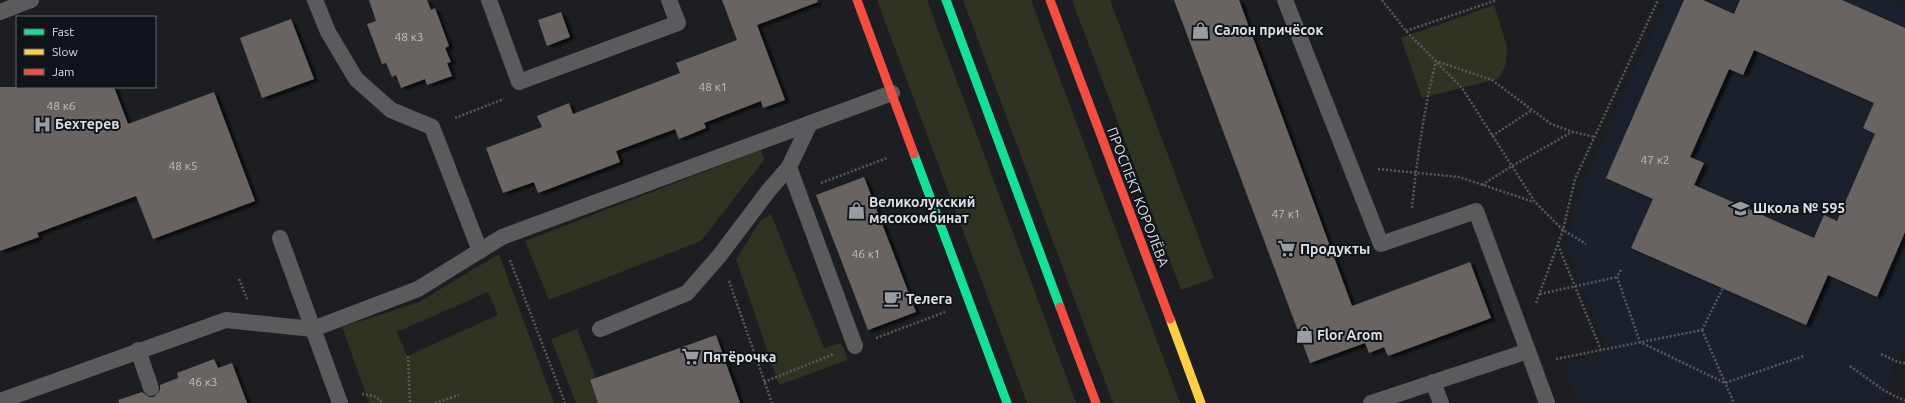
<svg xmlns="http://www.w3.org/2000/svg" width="1905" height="403" font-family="Ubuntu,sans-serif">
<defs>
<filter id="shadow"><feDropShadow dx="4.5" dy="2.5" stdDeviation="1" flood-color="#0009"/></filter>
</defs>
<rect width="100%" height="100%" fill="#1c1e21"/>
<polygon fill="#1b212c" points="1667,0 1890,0 1905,7 1905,346 1882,398 1888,403 1577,403 1564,362 1608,353 1565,246 1583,182"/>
<g fill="#2e3322" fill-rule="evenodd">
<polygon points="877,0 927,0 1076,403 1027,403"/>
<polygon points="963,0 1031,0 1180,403 1113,403"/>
<polygon points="1072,0 1110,0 1214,278 1181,290"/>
<polygon points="1494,5 1507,46 1506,65 1498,79 1422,98 1401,38"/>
<polygon points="761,150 764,160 701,241 549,300 525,241"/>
<polygon points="771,214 824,348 841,343 848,360 779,385 736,259 761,220"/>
<path d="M 499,254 L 554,403 L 369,403 L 342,327 L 419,302 ZM 488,292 L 498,315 L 407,356 L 397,332 Z"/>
<polygon points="577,329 596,378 590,381 598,403 576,403 551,339"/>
</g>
<g fill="#696462" fill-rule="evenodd" filter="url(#shadow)">
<polygon points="369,0 427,0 431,10 435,8 449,46 445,48 451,62 447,63 452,76 427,85 425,79 401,88 396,75 392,77 386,63 382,64 367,24 376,21"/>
<polygon points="722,0 817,0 818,2 757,25 785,100 763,108 761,101 704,123 706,128 679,139 675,129 616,151 620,162 538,193 534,182 503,193 486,148 542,127 537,116 569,103 573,114 680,73 676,63 737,40"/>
<polygon points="1174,0 1239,0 1352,306 1470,262 1491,318 1388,356 1384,347 1369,353 1365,343 1310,363"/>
<path d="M 1684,0 L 1703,0 L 1734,14 L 1740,0 L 1842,0 L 1905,28 L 1905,232 L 1877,297 L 1828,275 L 1806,325 L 1631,248 L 1653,199 L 1606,178 ZM 1754,50 L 1874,103 L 1863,128 L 1875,134 L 1837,221 L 1824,215 L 1814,238 L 1694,185 L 1704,163 L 1690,157 L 1729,69 L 1743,75 Z"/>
<polygon points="561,12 570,37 547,46 538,20"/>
<polygon points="291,19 314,79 262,98 240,38"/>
<polygon points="0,87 114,87 128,124 214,92 255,201 153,239 136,196 37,233 39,237 0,251"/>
<polygon points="864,177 916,312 868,330 816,195"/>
<polygon points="716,335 740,403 598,403 590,380"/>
<polygon points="214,359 218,368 232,363 247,403 119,403 118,400 142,392 149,397 154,397 160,390 160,385 178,378 177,373"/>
</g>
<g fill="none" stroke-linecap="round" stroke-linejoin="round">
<g stroke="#5a5a5d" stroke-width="2.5" stroke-dasharray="2 2" stroke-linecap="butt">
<polyline points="1382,0 1406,31 1462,88 1535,202 1563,230 1586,244"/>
<polyline points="1406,31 1497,0"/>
<polyline points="455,118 504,99"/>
<polyline points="1492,136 1532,110"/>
<polyline points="1378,169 1459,177 1534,202"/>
<polyline points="821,183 887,158"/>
<polyline points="1482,185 1512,166 1572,132"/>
<path d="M 1412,208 C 1417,158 1424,109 1436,61 L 1492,80 L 1551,124 L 1573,132 L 1595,137"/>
<polyline points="1558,245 1601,350"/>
<polyline points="510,260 565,403"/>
<polyline points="1621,270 1617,277 1640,342 1725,383 1804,356"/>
<polyline points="239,279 247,299"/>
<polyline points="729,281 772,403"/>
<polyline points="1540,294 1617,277"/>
<polyline points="1536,303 1563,230 1575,179 1658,0"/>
<polyline points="1702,330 1734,403"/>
<polyline points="1702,330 1723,288"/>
<polyline points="876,338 945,312"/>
<polyline points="1881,354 1898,362 1905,363"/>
<polyline points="408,356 410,403"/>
<polyline points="1556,359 1702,330"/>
<polyline points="1850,366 1885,391 1905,401"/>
<polyline points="764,382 834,354"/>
<polyline points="362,394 374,396 383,403"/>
<polyline points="435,403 459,395"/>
</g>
<g stroke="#5b5a5c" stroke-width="16">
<polyline points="315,0 328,32 356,79 391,110 432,127 480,251"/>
<polyline points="489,0 519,82 678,23 669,0"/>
<polyline points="1285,0 1381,244 1476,211 1528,351 1371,403"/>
<polyline points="0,12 31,0"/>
<polyline points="789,167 855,346"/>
<polyline points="280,238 340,403"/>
<polyline points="600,329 687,293 720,255 769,190 789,167 810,123"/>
<polyline points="138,350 151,388"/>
<polyline points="1528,351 1547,403"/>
<polyline points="1433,382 1441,403"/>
<polyline points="0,401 226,320 313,329 418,289 502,237 892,93"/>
</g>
<g stroke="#16e098" stroke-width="9">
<polyline points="946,0 1060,307"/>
<polyline points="914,154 1007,403"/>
</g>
<polyline stroke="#ffcf43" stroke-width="9" points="1170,319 1201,403"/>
<g stroke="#f24e42" stroke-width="9">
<polyline points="857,0 914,154"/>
<polyline points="1050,0 1170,319"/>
<polyline points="1060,307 1096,403"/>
</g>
</g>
<defs>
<symbol id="shop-bare" viewBox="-9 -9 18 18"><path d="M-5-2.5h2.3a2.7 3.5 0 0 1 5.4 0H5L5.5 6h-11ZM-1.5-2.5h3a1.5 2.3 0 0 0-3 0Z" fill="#999ca0" stroke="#10141a" stroke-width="2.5" paint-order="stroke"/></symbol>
<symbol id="hospital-bare" viewBox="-9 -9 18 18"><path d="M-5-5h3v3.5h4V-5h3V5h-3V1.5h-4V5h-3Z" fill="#999ca0" stroke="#10141a" stroke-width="2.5" paint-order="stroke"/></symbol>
<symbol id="school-bare" viewBox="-9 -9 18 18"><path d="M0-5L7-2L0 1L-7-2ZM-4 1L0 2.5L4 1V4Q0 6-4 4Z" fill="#999ca0" stroke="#10141a" stroke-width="2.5" paint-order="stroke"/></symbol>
<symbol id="supermarket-bare" viewBox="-9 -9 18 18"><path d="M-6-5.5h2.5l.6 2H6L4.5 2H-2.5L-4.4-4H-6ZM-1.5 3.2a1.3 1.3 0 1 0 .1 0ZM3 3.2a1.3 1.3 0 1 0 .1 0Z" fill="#999ca0" stroke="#10141a" stroke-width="2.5" paint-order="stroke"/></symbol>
<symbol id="cafe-bare" viewBox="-9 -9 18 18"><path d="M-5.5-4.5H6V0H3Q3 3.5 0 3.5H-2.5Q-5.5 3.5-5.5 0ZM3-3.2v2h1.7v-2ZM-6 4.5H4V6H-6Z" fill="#999ca0" stroke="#10141a" stroke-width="2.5" paint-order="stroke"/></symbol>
</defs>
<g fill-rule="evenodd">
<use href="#shop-bare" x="1188" y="18" width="25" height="25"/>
<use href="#hospital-bare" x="30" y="112" width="25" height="25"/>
<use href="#school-bare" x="1728" y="196" width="25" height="25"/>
<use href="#shop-bare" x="844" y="198" width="25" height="25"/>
<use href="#supermarket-bare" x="1274" y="236" width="25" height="25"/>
<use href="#cafe-bare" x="880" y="286" width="25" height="25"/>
<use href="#shop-bare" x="1292" y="322" width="25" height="25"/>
<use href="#supermarket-bare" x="678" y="344" width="25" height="25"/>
</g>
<g text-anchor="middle" stroke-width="4" stroke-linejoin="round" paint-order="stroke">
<g font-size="12" fill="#c0c1c4">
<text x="409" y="41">48 к3</text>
<text x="713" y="91">48 к1</text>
<text x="61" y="110">48 к6</text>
<text x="1655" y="164">47 к2</text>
<text x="183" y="170">48 к5</text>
<text x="1286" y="218">47 к1</text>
<text x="866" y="258">46 к1</text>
<text x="203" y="386">46 к3</text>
</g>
<g font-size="14" font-weight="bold" fill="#dde0e5" stroke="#10141a" text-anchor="start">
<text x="1214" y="35">Салон причёсок</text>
<text x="55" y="129">Бехтерев</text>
<text x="869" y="207">Великолукский<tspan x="869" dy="16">мясокомбинат</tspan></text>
<text x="1753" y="213">Школа № 595</text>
<text x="1300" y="254">Продукты</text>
<text x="906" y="304">Телега</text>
<text x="1317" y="340">Flor Arom</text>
<text x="703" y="362">Пятёрочка</text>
</g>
<g font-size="14" fill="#dde0e5" stroke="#10141a">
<text transform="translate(1138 197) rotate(69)" y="5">ПРОСПЕКТ КОРОЛЁВА</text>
</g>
</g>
<rect x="16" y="16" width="140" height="72" fill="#10141a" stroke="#62666b"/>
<rect x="24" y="29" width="20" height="6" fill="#16e098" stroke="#62666b"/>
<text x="52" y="36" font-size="12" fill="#dde0e5">Fast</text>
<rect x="24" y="49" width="20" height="6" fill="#ffcf43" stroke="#62666b"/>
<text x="52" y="56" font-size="12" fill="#dde0e5">Slow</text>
<rect x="24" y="69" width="20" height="6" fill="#f24e42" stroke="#62666b"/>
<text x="52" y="76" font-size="12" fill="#dde0e5">Jam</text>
</svg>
